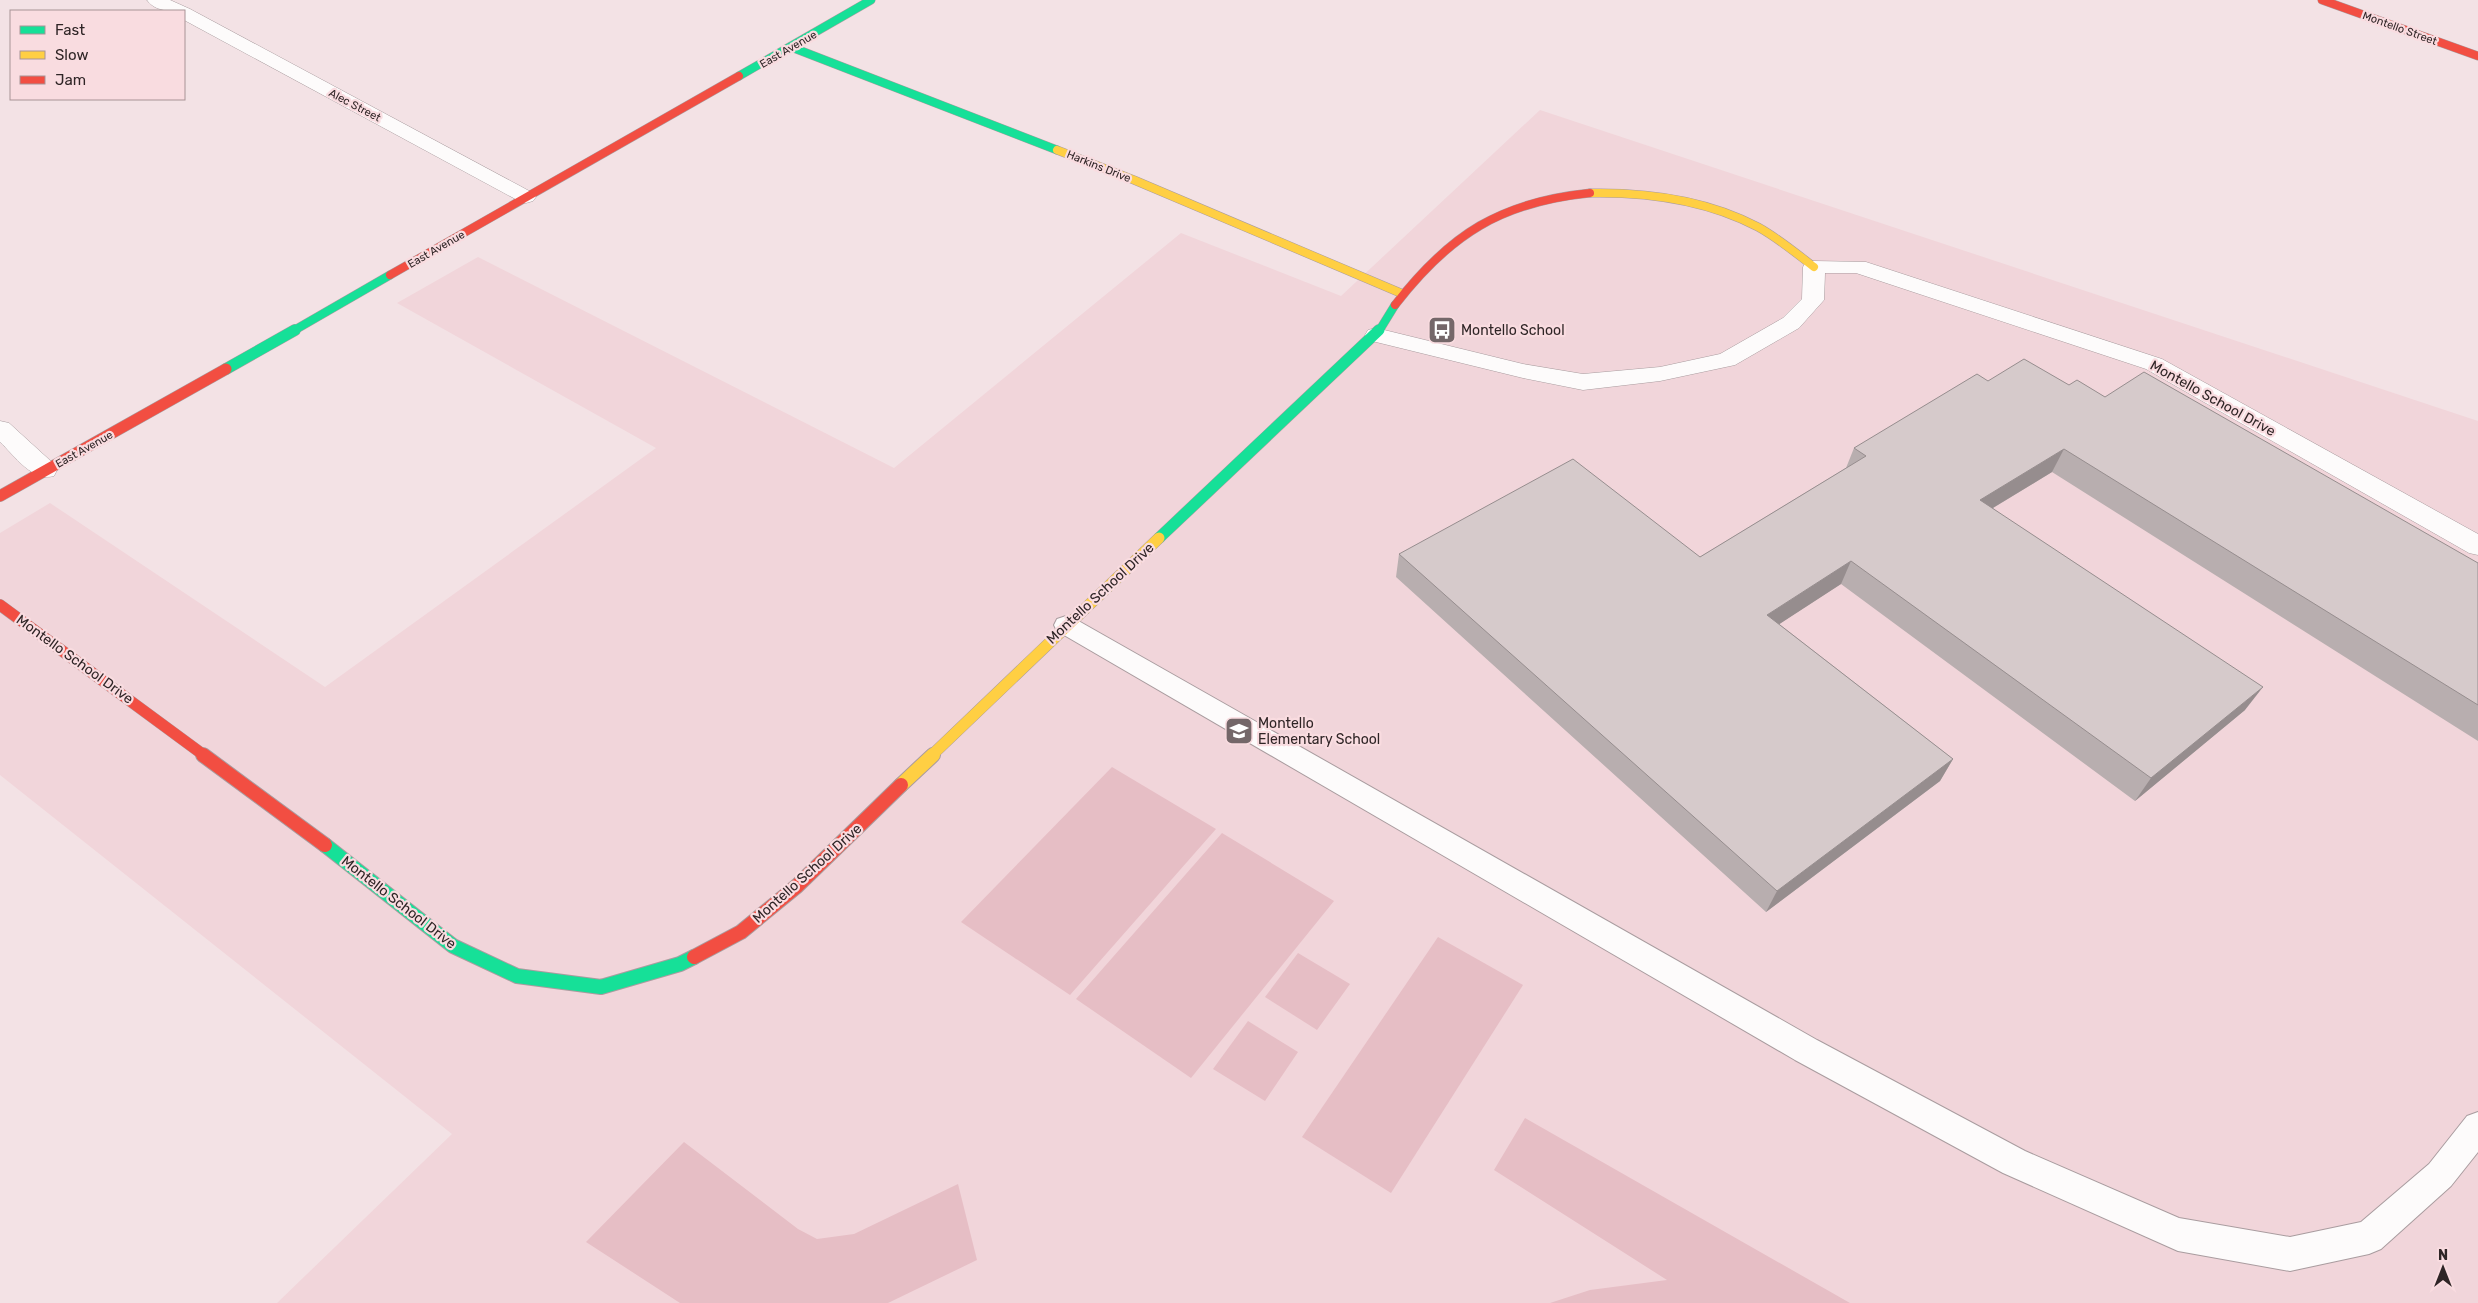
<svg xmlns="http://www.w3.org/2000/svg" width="2478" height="1303" font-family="Rubik,sans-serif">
<rect width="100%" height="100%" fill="#f3e2e5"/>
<polygon fill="#f1d5da" points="1540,110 2478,421 2478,1303 277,1303 452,1134 0,775 0,533 50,503 325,687 656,448 397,303 478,257 894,468 1181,233 1341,296"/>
<g fill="#e6bec5">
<polygon points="1112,767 1216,829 1070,995 961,922"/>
<polygon points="1222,833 1334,901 1191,1078 1076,999"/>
<polygon points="1438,937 1523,985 1391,1193 1302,1137"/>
<polygon points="1298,953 1350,984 1317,1030 1265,997"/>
<polygon points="1248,1021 1298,1052 1265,1101 1213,1069"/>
<polygon points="1525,1118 1850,1303 1550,1303 1590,1290 1667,1280 1494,1170"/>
<polygon points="684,1142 798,1229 817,1239 854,1234 958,1184 977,1260 888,1303 680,1303 586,1242"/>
</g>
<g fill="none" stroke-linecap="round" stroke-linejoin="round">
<defs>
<polygon id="lane" points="1066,616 1075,619 1817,1040 2025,1151 2179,1218 2290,1237 2361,1222 2429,1164 2467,1116 2478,1112 2478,1152 2451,1186 2381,1249 2369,1254 2290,1271 2178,1251 2003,1173 1795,1060 1057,631 1054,625 1057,619"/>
<g id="street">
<path d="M 147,0 L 170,0 L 190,9 L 533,193 L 536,197 L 533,201 L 526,203 L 519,201 L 184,20 L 184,11 C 171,11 155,12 147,0 Z"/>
<polygon points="1814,261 1866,262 2162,359 2478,534 2478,555 2469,553 2146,369 1856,273 1825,273 1824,300 1799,328 1735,365 1660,381 1583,390 1523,378 1376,342 1368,340 1365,335 1368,330 1376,328 1523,364 1583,374 1660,367 1720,354 1783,318 1802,299 1803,267 1806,262"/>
<path d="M 0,421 L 9,423 L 54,464 L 57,470 L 54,476 C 32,482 15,456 0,442 Z"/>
</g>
<g id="fast-far2">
<polyline points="791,47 1057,150"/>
<polyline points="739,76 871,0"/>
<polyline points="293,331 390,275"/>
<polyline points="1379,331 1395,305"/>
</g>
<g id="fast-far1">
<polyline points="226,369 295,330"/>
<polyline points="1159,538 1379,330"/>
</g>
<polyline id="fast" points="325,845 453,946 517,976 601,987 680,964 694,957"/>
<g id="slow-far2">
<polyline points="1057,150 1134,180 1403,294"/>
<path d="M 1590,193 C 1647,192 1707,200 1758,227 C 1778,238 1796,253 1814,267"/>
</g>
<polyline id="slow-far1" points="931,756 1159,538"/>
<polyline id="slow" points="901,785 933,755"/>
<g id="jam-far2">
<polyline points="2322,0 2478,56"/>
<polyline points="390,275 739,76"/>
<path d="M 1395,305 C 1450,234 1501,202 1590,193"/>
</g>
<g id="jam-far1">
<polyline points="0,496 226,369"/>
<polyline points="0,605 205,756"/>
</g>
<g id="jam">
<polyline points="203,755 325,845"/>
<polyline points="694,957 741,932 797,886 901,785"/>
</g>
</defs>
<use href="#lane" stroke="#a99c9f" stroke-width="2"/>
<use href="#street" stroke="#a99c9f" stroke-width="1"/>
<use href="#fast-far2" stroke="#a99c9f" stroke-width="9"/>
<use href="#fast-far1" stroke="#a99c9f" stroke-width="12"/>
<use href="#fast" stroke="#a99c9f" stroke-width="16"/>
<use href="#slow-far2" stroke="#a99c9f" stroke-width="9"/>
<use href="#slow-far1" stroke="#a99c9f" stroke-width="12"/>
<use href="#slow" stroke="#a99c9f" stroke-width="16"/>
<use href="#jam-far2" stroke="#a99c9f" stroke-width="9"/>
<use href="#jam-far1" stroke="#a99c9f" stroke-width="12"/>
<use href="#jam" stroke="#a99c9f" stroke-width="16"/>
<use href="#lane" fill="#fdfbfb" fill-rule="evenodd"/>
<use href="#street" fill="#fdfbfb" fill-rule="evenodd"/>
<use href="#fast-far2" stroke="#16e098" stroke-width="8"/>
<use href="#fast-far1" stroke="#16e098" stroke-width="11"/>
<use href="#fast" stroke="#16e098" stroke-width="14"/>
<use href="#slow-far2" stroke="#ffcf43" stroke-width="8"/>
<use href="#slow-far1" stroke="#ffcf43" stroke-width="11"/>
<use href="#slow" stroke="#ffcf43" stroke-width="14"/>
<use href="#jam-far2" stroke="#f24e42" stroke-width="8"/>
<use href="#jam-far1" stroke="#f24e42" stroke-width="11"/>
<use href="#jam" stroke="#f24e42" stroke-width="14"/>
</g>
<polygon fill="#b8aeaf" points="1988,381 2069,385 2105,397 2478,563 2478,741 2052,472 1993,508 2245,710 2135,801 1841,584 1779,624 1953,759 1940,781 1766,912 1396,577 1399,554 1700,557 1846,468 1854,448"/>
<g fill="#968d8e">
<polygon points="2064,449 2052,472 1968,523 1980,500"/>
<polygon points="1851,561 1841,584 1758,638 1767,615"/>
<polygon points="2263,687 2245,710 2135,801 2151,778"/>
<polygon points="1953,759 1940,781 1766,912 1777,891"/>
</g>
<polygon fill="#d6cacb" stroke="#968d8e" points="2024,359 2069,385 2077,380 2105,397 2144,372 2478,563 2478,705 2064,449 1980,500 2263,687 2151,778 1851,561 1767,615 1953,759 1777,891 1399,554 1573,459 1700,557 1866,456 1854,448 1977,374 1988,381"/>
<defs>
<symbol id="bus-square" viewBox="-11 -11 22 22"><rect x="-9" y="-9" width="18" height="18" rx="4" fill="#746769" stroke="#f9dce0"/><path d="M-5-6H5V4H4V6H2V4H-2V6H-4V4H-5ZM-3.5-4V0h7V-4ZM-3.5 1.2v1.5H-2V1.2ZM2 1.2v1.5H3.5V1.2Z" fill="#fff"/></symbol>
<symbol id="school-square" viewBox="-11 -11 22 22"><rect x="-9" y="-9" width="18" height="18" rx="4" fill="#746769" stroke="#f9dce0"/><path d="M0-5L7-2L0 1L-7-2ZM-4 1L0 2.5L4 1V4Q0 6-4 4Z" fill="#fff"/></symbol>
</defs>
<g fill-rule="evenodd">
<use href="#bus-square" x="1426" y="314" width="32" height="32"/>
<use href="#school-square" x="1223" y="715" width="32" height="32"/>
</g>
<g text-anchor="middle" stroke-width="4.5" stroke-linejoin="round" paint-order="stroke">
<g font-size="11" fill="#2f2526" stroke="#f9dce0">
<text transform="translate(2400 28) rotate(20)" y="4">Montello Street</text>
<text transform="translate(788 49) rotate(-30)" y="4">East Avenue</text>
<text transform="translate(355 105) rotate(28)" y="4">Alec Street</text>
<text transform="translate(1099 166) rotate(22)" y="4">Harkins Drive</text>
<text transform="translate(436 249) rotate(-30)" y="4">East Avenue</text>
<text transform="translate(84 449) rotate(-29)" y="4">East Avenue</text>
</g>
<g font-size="14" fill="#2f2526" stroke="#f9dce0" text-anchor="start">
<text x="1461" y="335">Montello School</text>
<text x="1258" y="728">Montello<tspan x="1258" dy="16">Elementary School</tspan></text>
</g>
<g font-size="14" fill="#2f2526" stroke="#f9dce0">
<text transform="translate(2213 398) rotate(29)" y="5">Montello School Drive</text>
<text transform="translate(1100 593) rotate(-43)" y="5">Montello School Drive</text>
<text transform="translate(75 659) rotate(36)" y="5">Montello School Drive</text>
<text transform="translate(807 873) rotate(-42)" y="5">Montello School Drive</text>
<text transform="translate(399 902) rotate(38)" y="5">Montello School Drive</text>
</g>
</g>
<rect x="10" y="10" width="175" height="90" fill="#f9dce0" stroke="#a89396"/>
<rect x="20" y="26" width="25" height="8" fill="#16e098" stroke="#a89396"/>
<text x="55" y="35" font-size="15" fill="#2f2526">Fast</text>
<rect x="20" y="51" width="25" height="8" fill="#ffcf43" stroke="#a89396"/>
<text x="55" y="60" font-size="15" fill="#2f2526">Slow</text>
<rect x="20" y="76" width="25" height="8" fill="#f24e42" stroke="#a89396"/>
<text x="55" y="85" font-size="15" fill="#2f2526">Jam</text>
<g transform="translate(2443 1268)" stroke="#f9dce0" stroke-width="4" paint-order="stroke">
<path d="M0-4L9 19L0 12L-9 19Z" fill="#2f2526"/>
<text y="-8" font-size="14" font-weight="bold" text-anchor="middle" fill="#2f2526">N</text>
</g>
</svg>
